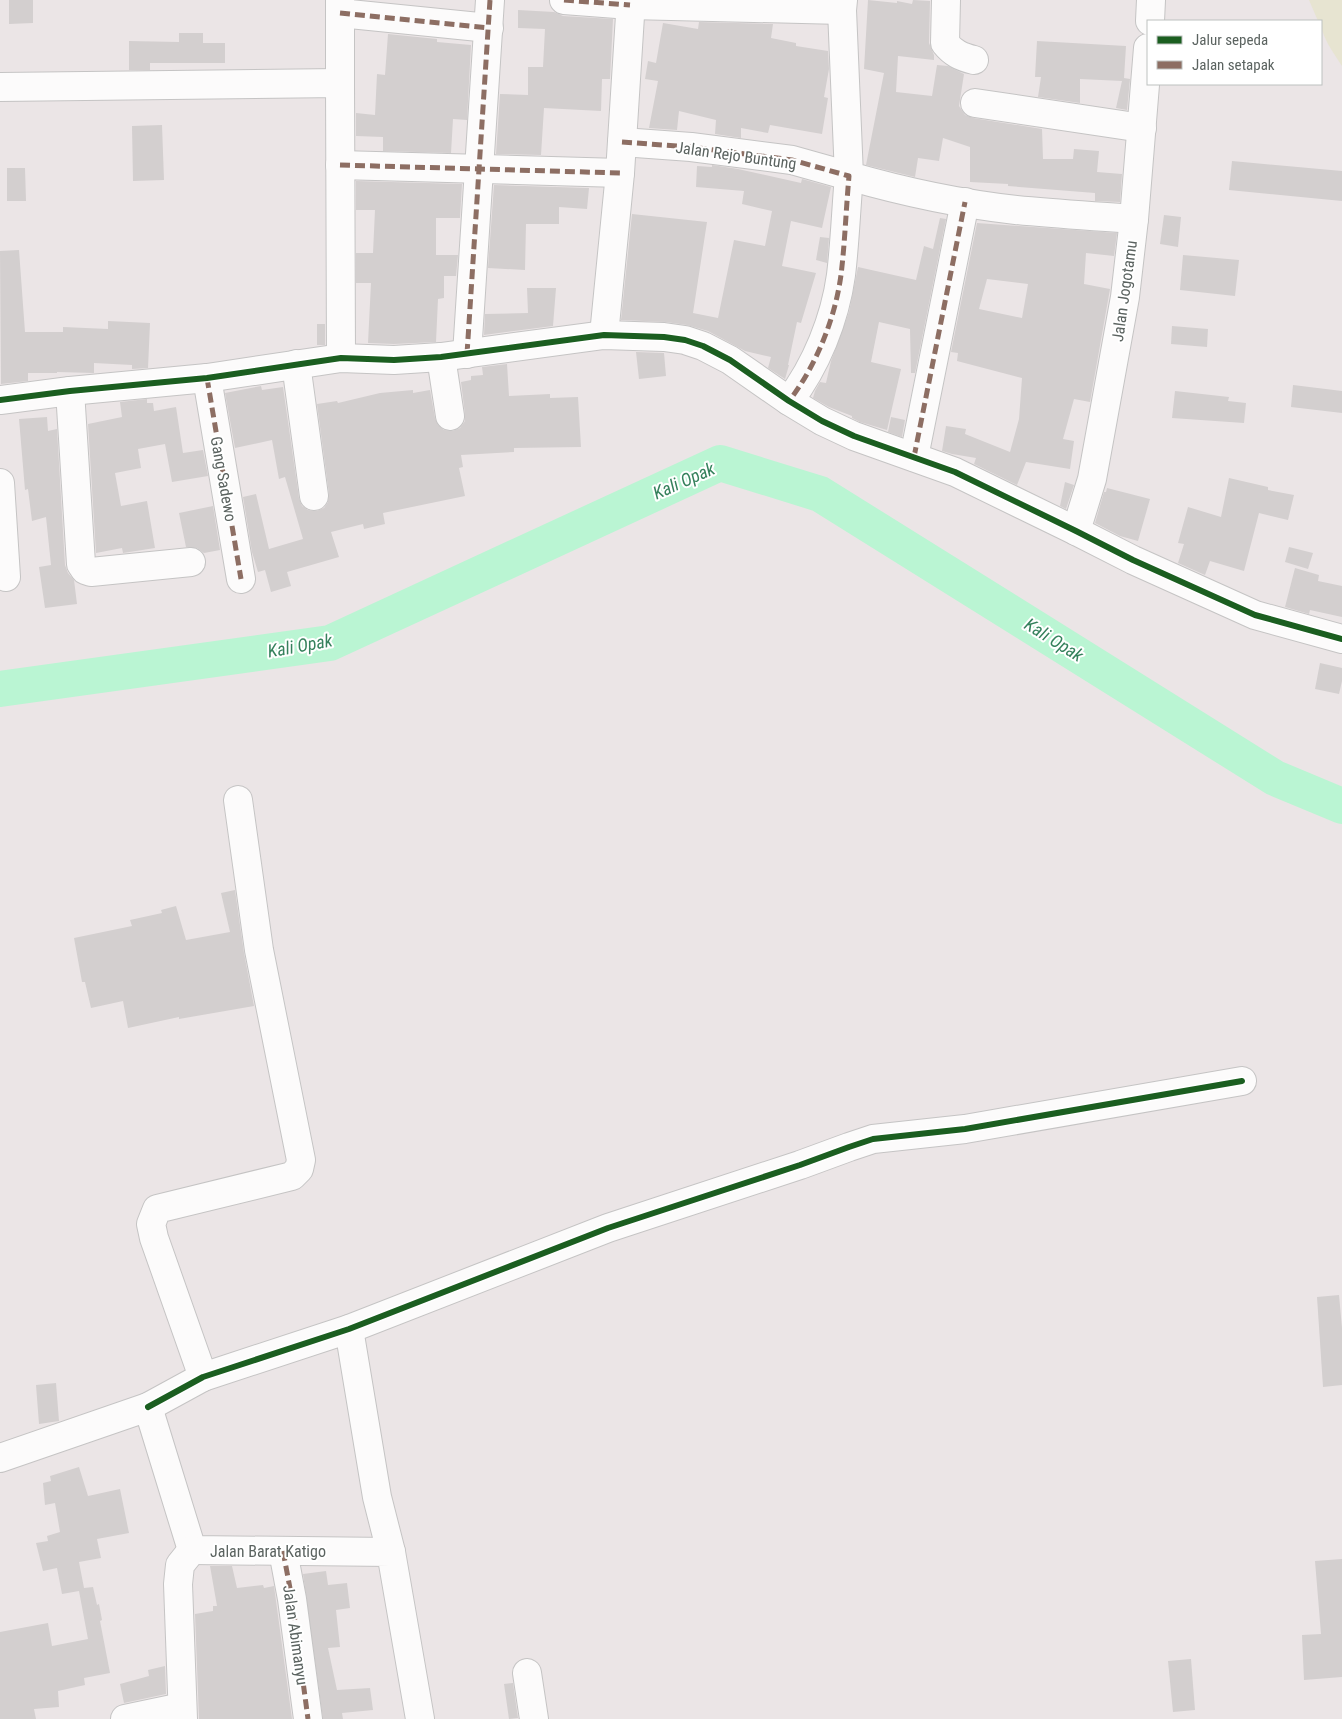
<svg xmlns="http://www.w3.org/2000/svg" width="1342" height="1719" font-family="'Roboto Condensed',sans-serif">
<rect width="100%" height="100%" fill="#ebe5e6"/>
<path fill="#e7e4d1" d="M 1309,0 L 1342,0 L 1342,66 C 1334,53 1321,37 1321,21 L 1318,21 Z"/>
<g fill="none" stroke-linecap="round" stroke-linejoin="round">
<polyline stroke="#baf5d3" stroke-width="36" points="0,689 330,643 720,463 820,494 1275,778 1342,806"/>
</g>
<g fill="#d3cfcf" fill-rule="evenodd">
<polygon points="9,0 33,0 33,23 9,24"/>
<polygon points="868,0 897,3 897,1 912,4 913,0 930,1 929,43 934,55 934,60 898,56 896,92 932,96 937,65 948,66 964,74 959,106 965,115 973,118 1042,129 1043,159 1073,159 1074,149 1099,151 1097,172 1122,174 1120,202 1095,201 1095,193 1008,186 1008,184 970,182 970,147 943,138 939,161 918,158 915,177 866,165 884,73 864,69"/>
<polygon points="518,10 554,12 563,16 613,19 610,79 602,79 601,111 544,108 541,155 496,154 500,94 528,95 528,67 543,67 545,29 518,28"/>
<polygon points="699,22 773,24 771,38 796,43 796,46 828,51 829,69 824,97 828,98 822,134 770,125 768,133 741,128 741,138 715,134 716,120 679,111 677,130 649,128 658,81 645,79 648,61 656,63 663,23 698,29"/>
<polygon points="179,33 203,33 203,43 225,43 225,63 150,63 150,70 129,70 129,41 179,42"/>
<polygon points="388,34 437,39 437,42 471,45 467,120 453,119 451,153 383,151 383,137 356,136 356,113 375,115 377,74 385,75"/>
<polygon points="1037,41 1126,46 1124,78 1130,79 1127,110 1116,108 1122,81 1080,79 1080,103 1038,97 1041,77 1035,77"/>
<polygon points="162,125 164,180 133,181 132,126"/>
<polygon points="1232,161 1342,171 1342,201 1229,190"/>
<polygon points="712,165 738,169 801,183 802,179 831,187 822,228 791,221 782,266 816,273 801,323 797,322 788,365 789,365 785,379 768,368 771,357 745,351 708,331 687,325 666,322 621,320 632,214 707,222 693,313 718,318 734,240 765,246 772,211 742,204 744,191 696,187 697,166 712,167"/>
<polygon points="7,168 25,168 26,201 7,201"/>
<polygon points="356,181 462,184 460,218 436,218 436,255 458,255 456,276 444,276 444,298 438,299 436,342 394,344 368,343 371,283 356,283 356,253 373,253 375,210 356,210"/>
<polygon points="494,185 589,188 587,209 559,207 559,224 526,224 525,270 488,268"/>
<polygon points="1164,215 1181,217 1178,247 1160,244"/>
<polygon points="940,218 946,219 915,373 911,373 910,329 879,322 871,362 901,369 887,430 860,422 852,418 852,416 829,407 813,398 815,391 820,382 826,383 831,361 849,312 858,267 916,280 924,246 933,249"/>
<path d="M 977,223 L 1117,233 L 1114,256 L 1086,253 L 1084,284 L 1110,289 L 1090,402 L 1074,399 L 1063,439 L 1074,441 L 1070,469 L 1026,462 L 1017,485 L 974,464 L 976,458 L 952,454 L 942,451 L 946,426 L 966,429 L 965,434 L 1010,452 L 1019,419 L 1022,378 L 957,361 L 958,353 L 951,352 ZM 987,279 L 1028,284 L 1022,318 L 979,309 Z"/>
<polygon points="820,237 829,238 827,263 816,260"/>
<polygon points="19,250 25,332 63,332 63,327 108,329 108,321 150,323 148,368 132,369 132,365 94,363 94,373 57,372 57,373 28,373 28,381 1,384 0,251"/>
<polygon points="1183,255 1239,260 1235,296 1180,290"/>
<polygon points="527,288 556,288 553,326 484,335 485,314 528,313"/>
<rect x="317" y="324" width="8" height="21"/>
<polygon points="1172,326 1208,329 1207,347 1171,344"/>
<polygon points="636,352 664,353 666,376 639,379"/>
<polygon points="507,364 509,396 550,394 550,398 578,397 581,447 514,448 514,452 461,455 463,467 459,468 465,496 383,513 385,524 364,529 363,524 331,532 339,557 287,572 291,586 271,592 265,570 258,572 252,552 243,497 256,494 269,549 303,539 285,477 279,479 272,440 235,448 225,393 261,386 262,390 283,387 299,498 302,506 308,510 316,511 324,508 328,502 329,494 317,404 337,401 338,403 380,393 413,390 413,393 430,390 435,418 438,425 444,430 453,431 460,428 465,421 465,414 461,382 471,380 471,376 483,375 482,367"/>
<polygon points="1293,385 1342,391 1342,413 1291,407"/>
<polygon points="1175,391 1229,397 1228,401 1246,403 1244,423 1172,418"/>
<polygon points="147,399 147,403 153,403 154,411 176,407 183,453 203,450 208,476 172,482 165,444 138,449 141,468 115,473 121,506 147,501 155,548 123,553 122,548 96,553 88,424 122,417 120,402"/>
<polygon points="47,417 48,431 57,429 65,565 68,573 74,580 77,604 45,608 39,567 51,565 46,517 32,521 28,489 25,490 19,419"/>
<polygon points="891,417 905,420 902,437 888,432"/>
<polygon points="1229,478 1268,487 1268,490 1294,495 1288,520 1259,513 1244,571 1210,561 1205,575 1178,563 1184,544 1178,543 1188,507 1221,517"/>
<polygon points="1065,482 1074,485 1066,509 1060,506"/>
<polygon points="1107,488 1150,499 1138,541 1120,536 1095,523 1104,492 1106,492"/>
<polygon points="213,506 220,550 204,553 197,548 186,547 179,513"/>
<polygon points="1289,547 1313,553 1308,569 1285,562"/>
<polygon points="1295,568 1319,575 1318,581 1342,586 1342,617 1310,610 1309,614 1285,607"/>
<polygon points="1320,663 1342,668 1342,681 1339,694 1315,689"/>
<polygon points="235,890 244,953 254,1006 179,1019 179,1017 128,1028 123,1001 91,1008 85,982 82,982 74,938 132,926 130,920 162,913 161,910 176,906 186,940 230,932 221,893"/>
<polygon points="1339,1295 1342,1328 1342,1385 1323,1387 1317,1297"/>
<polygon points="56,1383 59,1421 39,1424 36,1385"/>
<polygon points="79,1467 88,1496 120,1489 129,1533 97,1539 101,1558 79,1562 84,1588 93,1587 97,1605 99,1604 102,1620 100,1621 110,1673 84,1678 85,1685 58,1691 59,1707 34,1709 36,1719 0,1719 0,1632 48,1623 52,1646 88,1639 79,1591 62,1594 57,1568 43,1571 36,1543 48,1541 47,1536 60,1532 55,1503 45,1505 43,1483 51,1481 50,1476"/>
<polygon points="1342,1559 1342,1677 1304,1680 1302,1635 1321,1634 1315,1561"/>
<polygon points="210,1566 232,1566 237,1588 263,1585 264,1588 274,1586 292,1719 199,1719 195,1614 213,1611 213,1606 217,1606"/>
<polygon points="326,1571 328,1585 347,1583 350,1608 336,1610 340,1647 328,1648 337,1690 370,1688 373,1710 342,1713 343,1719 323,1719 303,1574"/>
<polygon points="1191,1659 1195,1710 1173,1712 1168,1661"/>
<polygon points="165,1666 166,1694 124,1703 120,1684 149,1676 148,1670"/>
<polygon points="513,1683 518,1718 509,1719 504,1684"/>
</g>
<g fill="none" stroke-linecap="round" stroke-linejoin="round">
<defs>
<g id="minor">
<polyline points="564,0 630,5 842,10"/>
<path d="M 843,0 L 842,10 L 849,176 C 901,191 962,204 1016,210 C 1055,214 1095,216 1134,219"/>
<path d="M 946,0 L 945,43 C 953,53 961,57 974,60"/>
<polyline points="340,13 489,28"/>
<polyline points="1150,21 1151,0"/>
<polyline points="340,83 340,0"/>
<polyline points="0,87 340,83 341,358"/>
<polyline points="975,103 1142,128"/>
<path d="M 622,142 L 691,147 L 792,160 L 849,176 C 846,209 845,242 841,275 C 835,319 816,366 789,401"/>
<polyline points="340,165 620,173"/>
<polyline points="604,335 620,173 631,0"/>
<polyline points="467,354 490,0"/>
<polyline points="441,357 450,416"/>
<polyline points="296,364 314,496"/>
<polyline points="207,378 241,579"/>
<polyline points="70,391 81,564 85,570 91,572 191,562"/>
<polyline points="0,400 70,391 207,378 341,358 394,360 441,357 604,335 664,337 685,340 703,346 730,360 789,401 822,421 854,436 955,472 1076,531 1133,560 1255,615 1342,639"/>
<polyline points="914,457 965,202"/>
<polyline points="0,483 6,577"/>
<polyline points="1076,531 1092,479 1125,297 1134,219 1148,48"/>
<polyline points="349,1329 377,1497 391,1552"/>
<polyline points="203,1377 154,1238 151,1224 157,1209 292,1176 299,1169 301,1160 259,950 238,800"/>
<polyline points="148,1407 203,1377 349,1329 608,1228 800,1165 849,1147 873,1139 965,1129 1242,1081"/>
<polyline points="0,1458 148,1407 192,1550 391,1552 420,1719"/>
<polyline points="283,1551 292,1599 308,1719"/>
<polyline points="527,1673 534,1719"/>
<polyline points="125,1719 182,1707"/>
<polyline points="183,1719 178,1584 180,1565 192,1550"/>
</g>
</defs>
<use href="#minor" stroke="#c5c4c4" stroke-width="30"/>
<use href="#minor" stroke="#fcfbfb" stroke-width="28"/>
<g stroke="#8d6e63" stroke-width="5" stroke-dasharray="10 5" stroke-linecap="butt">
<polyline points="564,0 630,5"/>
<polyline points="340,13 489,28"/>
<path d="M 622,142 L 691,147 L 792,160 L 849,176 C 846,209 845,242 841,275 C 835,319 816,366 789,401"/>
<polyline points="340,165 620,173"/>
<polyline points="467,354 490,0"/>
<polyline points="207,378 241,579"/>
<polyline points="914,457 965,202"/>
<polyline points="283,1551 292,1599 308,1719"/>
</g>
<defs>
<g id="cycleway">
<polyline points="0,400 70,391 207,378 341,358 394,360 441,357 604,335 664,337 685,340 703,346 730,360 789,401 822,421 854,436 955,472 1076,531 1133,560 1255,615 1342,639"/>
<polyline points="148,1407 203,1377 349,1329 608,1228 800,1165 849,1147 873,1139 965,1129 1242,1081"/>
</g>
</defs>
<use href="#cycleway" stroke="#fff" stroke-width="9"/>
<use href="#cycleway" stroke="#1b5e20" stroke-width="6"/>
</g>
<g text-anchor="middle" stroke-width="4" stroke-linejoin="round" paint-order="stroke">
<g font-size="16" fill="#5b6360" stroke="#fff">
<text transform="translate(736 155) rotate(8)" y="6">Jalan Rejo Buntung</text>
<text transform="translate(1124 291) rotate(-82)" y="6">Jalan Jogotamu</text>
<text transform="translate(224 479) rotate(80)" y="6">Gang Sadewo</text>
<text x="268" y="1557">Jalan Barat Katigo</text>
<text transform="translate(296 1635) rotate(82)" y="6">Jalan Abimanyu</text>
</g>
<g font-size="18" font-style="italic" fill="#35815c" stroke="#fff">
<text transform="translate(684 481) rotate(-24)" y="6">Kali Opak</text>
<text transform="translate(1054 640) rotate(32)" y="6">Kali Opak</text>
<text transform="translate(300 646) rotate(-10)" y="6">Kali Opak</text>
</g>
</g>
<rect x="1147" y="20" width="175" height="65" fill="#ffffff" stroke="#bdc1bf"/>
<rect x="1157" y="36" width="25" height="8" fill="#1b5e20" stroke="#bdc1bf"/>
<text x="1192" y="45" font-size="15" fill="#5b6360">Jalur sepeda</text>
<rect x="1157" y="61" width="25" height="8" fill="#8d6e63" stroke="#bdc1bf"/>
<text x="1192" y="70" font-size="15" fill="#5b6360">Jalan setapak</text>
</svg>
